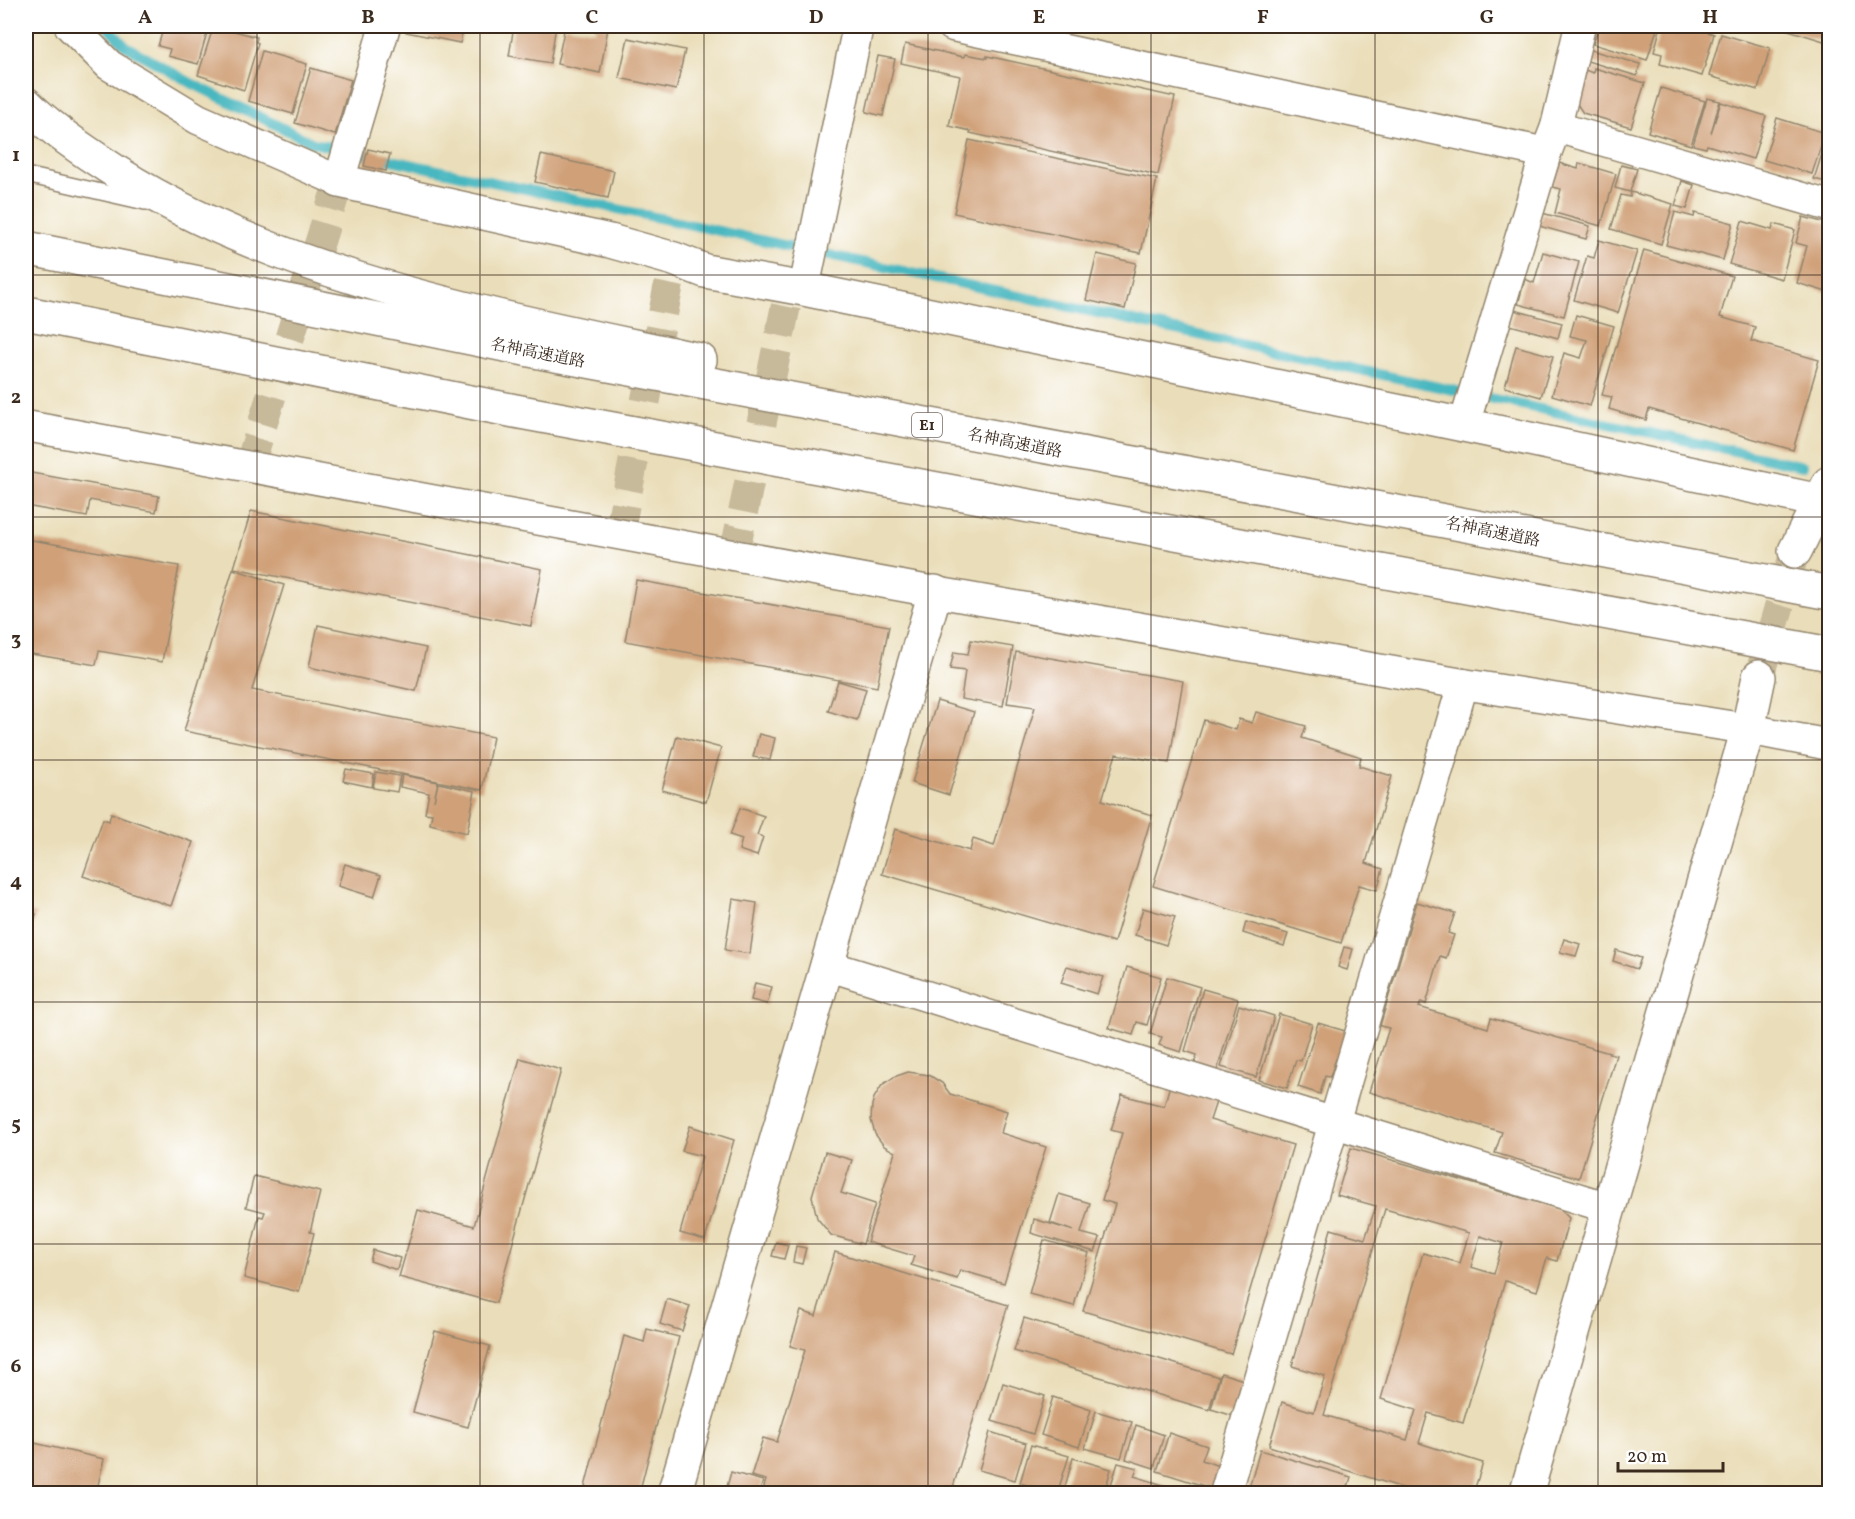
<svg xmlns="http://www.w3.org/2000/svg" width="1855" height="1519" font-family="Vollkorn,'Noto Serif JP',serif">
<rect width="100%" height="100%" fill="#fff"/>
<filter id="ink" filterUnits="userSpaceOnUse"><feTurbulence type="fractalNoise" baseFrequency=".0167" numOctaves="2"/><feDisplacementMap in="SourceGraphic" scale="12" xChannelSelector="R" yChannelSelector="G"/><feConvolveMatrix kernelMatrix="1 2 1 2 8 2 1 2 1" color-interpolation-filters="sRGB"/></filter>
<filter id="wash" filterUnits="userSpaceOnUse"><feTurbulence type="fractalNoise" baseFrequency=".008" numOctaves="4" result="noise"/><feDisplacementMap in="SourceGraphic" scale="24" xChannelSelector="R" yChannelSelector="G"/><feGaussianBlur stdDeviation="1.35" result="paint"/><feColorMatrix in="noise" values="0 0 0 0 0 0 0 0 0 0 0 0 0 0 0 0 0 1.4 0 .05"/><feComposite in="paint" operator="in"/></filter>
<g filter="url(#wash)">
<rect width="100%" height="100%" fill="#eadeba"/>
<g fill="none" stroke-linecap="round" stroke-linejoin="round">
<polyline stroke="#48b7c0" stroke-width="10" points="107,26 126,46 191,83 313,143 1803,466"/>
</g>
<g id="blocks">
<g fill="#d0a179" fill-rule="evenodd">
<polygon points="164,26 209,26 198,64 168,56 170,49 158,46"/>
<polygon points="216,26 257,37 256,42 258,43 244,90 198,75 213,28 215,29"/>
<polygon points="407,26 464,26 460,43 406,32"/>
<polygon points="514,26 556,26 550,63 509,56"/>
<polygon points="565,26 595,31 595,26 608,28 600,73 557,64"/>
<polygon points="1599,26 1658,26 1647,60 1593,44"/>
<polygon points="1661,26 1693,26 1692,27 1714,34 1702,76 1660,64 1662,54 1654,52"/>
<polygon points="1786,26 1830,26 1830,43 1785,29"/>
<polygon points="1721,34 1770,48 1758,90 1709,76"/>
<polygon points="628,38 685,50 676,90 619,78"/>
<polygon points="905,44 964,57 965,54 987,58 987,56 1175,97 1158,175 970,133 971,131 949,126 960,76 901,63"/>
<polygon points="1587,49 1640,64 1637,76 1584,60"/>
<polygon points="262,51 307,64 293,114 248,101"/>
<polygon points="878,56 895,59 883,116 866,112"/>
<polygon points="311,68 351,80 335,135 295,123"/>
<polygon points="1594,68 1645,83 1631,127 1583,113 1573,98 1582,69 1593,73"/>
<polygon points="1661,88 1705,101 1691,145 1648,132"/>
<polygon points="1707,98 1720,101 1711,133 1721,102 1766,116 1753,159 1707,145 1706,148 1693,145"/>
<polygon points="1777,118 1825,133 1812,174 1764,160"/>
<polygon points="1830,129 1830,183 1814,179"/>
<polygon points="969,140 1157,179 1141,253 954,213"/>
<polygon points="368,149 390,154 386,171 364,166"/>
<polygon points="541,155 614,171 608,198 535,182"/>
<polygon points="1559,163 1578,169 1579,163 1616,174 1601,226 1555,213 1561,189 1552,187"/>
<polygon points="1621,165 1637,169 1630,192 1615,188"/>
<polygon points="1682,181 1694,185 1687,209 1675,206"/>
<polygon points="1631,192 1673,204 1661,244 1611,229 1621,195 1630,197"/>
<polygon points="1675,212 1694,217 1695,213 1733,223 1723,260 1666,245"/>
<polygon points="1542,213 1590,226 1586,239 1539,226"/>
<polygon points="1803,217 1830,224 1826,244 1830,245 1830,293 1797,283 1807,246 1796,243"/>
<polygon points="1742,221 1772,230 1774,224 1795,230 1782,279 1729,264"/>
<polygon points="1599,240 1637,251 1618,313 1574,300 1587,256 1594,258"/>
<polygon points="1644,250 1732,276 1720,317 1755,327 1751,341 1819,360 1793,450 1649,409 1646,420 1609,409 1612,397 1602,395"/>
<polygon points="1543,252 1579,262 1564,316 1518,304 1525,279 1534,283"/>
<polygon points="1097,254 1136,263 1125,309 1086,300"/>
<polygon points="1514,310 1562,323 1558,338 1510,325"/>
<polygon points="1576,315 1614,326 1590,406 1552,395 1564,353 1581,358 1587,340 1570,336"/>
<polygon points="1516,346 1553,356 1541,397 1505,387"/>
<polygon points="26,472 159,496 156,512 90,500 87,517 26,506"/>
<polygon points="251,511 542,569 531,626 234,568"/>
<polygon points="26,539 179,566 162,662 99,651 96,665 26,653"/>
<polygon points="233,569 284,585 252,690 493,737 482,790 184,731"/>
<polygon points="636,580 889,626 877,687 625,641"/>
<polygon points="318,625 426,648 416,691 309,667"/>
<polygon points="971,640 1013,647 1003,706 961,699 965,671 950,669 954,652 968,654"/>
<polygon points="1016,652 1183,681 1169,763 1116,754 1102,800 1152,815 1114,942 882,874 895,829 970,851 973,839 994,846 1035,707 1007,703"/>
<polygon points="838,681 866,689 857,720 828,711"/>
<polygon points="937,701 974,712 949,795 912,783"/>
<polygon points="1256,712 1306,726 1302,738 1361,757 1359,766 1392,776 1366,863 1383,869 1377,890 1359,885 1341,943 1153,886 1204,720 1236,730 1239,719 1252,723"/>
<polygon points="759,734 775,738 770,760 753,757"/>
<polygon points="677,736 721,748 706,802 662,790"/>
<polygon points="346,769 374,774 372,787 343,781"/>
<polygon points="376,772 400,776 397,792 373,788"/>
<polygon points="402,775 438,782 434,801 438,783 475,791 467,833 430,824 432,814 425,813 429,793 400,787"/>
<polygon points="740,808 764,816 757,835 763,837 757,856 739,850 742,839 730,835"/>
<polygon points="111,813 193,842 171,906 83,876 103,819 109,821"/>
<polygon points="345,864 381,875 374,897 338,886"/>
<polygon points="733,899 757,903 750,954 725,950"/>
<polygon points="1417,902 1455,913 1448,933 1454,935 1446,958 1440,956 1426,1004 1421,1002 1419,1007 1488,1028 1491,1018 1616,1055 1579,1178 1495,1153 1502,1132 1369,1092 1389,1028 1380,1026"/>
<polygon points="1143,908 1175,917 1166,945 1135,935"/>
<polygon points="26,911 36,914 26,946"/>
<polygon points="1246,922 1288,934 1284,946 1243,933"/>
<polygon points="1564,939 1580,944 1576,956 1560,952"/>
<polygon points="1344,947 1353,949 1347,970 1338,967"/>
<polygon points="1616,950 1641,958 1637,969 1613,961"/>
<polygon points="1067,966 1103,977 1097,994 1061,983"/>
<polygon points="1127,967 1161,977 1147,1025 1137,1022 1133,1035 1109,1028"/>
<polygon points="1167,977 1200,987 1181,1052 1159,1045 1162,1037 1150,1034"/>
<polygon points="755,983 772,987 767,1004 751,1000"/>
<polygon points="1203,989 1238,999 1217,1071 1195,1064 1197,1055 1185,1051"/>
<polygon points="1239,1005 1274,1016 1256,1077 1221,1067"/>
<polygon points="1279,1014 1312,1024 1301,1061 1296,1060 1287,1088 1259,1080"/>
<polygon points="1318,1023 1352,1033 1343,1061 1336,1059 1330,1077 1325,1076 1320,1094 1298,1087"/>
<polygon points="520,1058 561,1070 496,1303 399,1277 418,1210 474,1226"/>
<polygon points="908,1072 929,1075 942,1083 950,1094 1007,1111 1001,1133 1046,1147 1004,1283 960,1270 957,1279 911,1265 914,1256 867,1242 895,1152 884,1146 875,1134 871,1120 872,1105 874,1098 882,1085 894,1077"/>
<polygon points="1170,1085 1217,1099 1210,1120 1293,1145 1231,1354 1083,1311 1115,1204 1102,1200 1122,1133 1111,1130 1122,1095 1164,1106"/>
<polygon points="690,1126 734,1140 705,1240 680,1233 702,1156 682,1151"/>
<path d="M 1351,1148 L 1560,1209 L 1569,1218 L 1557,1261 L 1547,1258 L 1537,1291 L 1505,1281 L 1463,1423 L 1428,1413 L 1419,1443 L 1483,1463 L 1473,1494 L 1422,1494 L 1269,1446 L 1282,1402 L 1314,1412 L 1325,1376 L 1292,1366 L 1331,1229 L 1365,1239 L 1376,1206 L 1337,1195 ZM 1385,1209 L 1469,1233 L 1460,1263 L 1423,1253 L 1381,1399 L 1416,1410 L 1407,1440 L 1324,1415 ZM 1480,1236 L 1503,1243 L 1494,1274 L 1471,1267 Z"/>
<polygon points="825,1152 852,1160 841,1193 875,1204 863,1244 831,1235 817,1218 812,1196"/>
<polygon points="254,1176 320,1192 310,1232 314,1233 299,1292 244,1278 259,1216 263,1217 265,1212 246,1207"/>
<polygon points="1059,1194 1090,1203 1081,1233 1100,1238 1095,1252 1031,1233 1034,1219 1074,1231 1050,1223"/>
<polygon points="1044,1240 1089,1253 1074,1306 1029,1294"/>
<polygon points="776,1242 788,1245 784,1259 772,1256"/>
<polygon points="796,1246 806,1248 802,1264 793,1262"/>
<polygon points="373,1250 400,1258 397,1270 370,1261"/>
<polygon points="835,1252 1008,1305 951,1494 762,1494 766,1480 751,1476 763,1438 777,1442 805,1350 790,1346 801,1311 816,1316"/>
<polygon points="667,1299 690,1306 682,1331 660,1324"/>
<polygon points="1024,1318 1219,1377 1209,1410 1014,1351"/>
<polygon points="647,1329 679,1337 639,1494 608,1494 585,1487 624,1336 644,1342"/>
<polygon points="435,1331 490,1346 468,1427 413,1412"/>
<polygon points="1221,1373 1250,1382 1240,1418 1211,1409"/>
<polygon points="1003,1383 1045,1396 1033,1434 992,1421"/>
<polygon points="1053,1397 1091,1410 1079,1447 1041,1435"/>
<polygon points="1096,1411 1132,1422 1121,1458 1085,1448"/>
<polygon points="1136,1425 1164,1435 1154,1468 1126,1459"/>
<polygon points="990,1432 1026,1443 1015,1480 979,1470"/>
<polygon points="1169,1433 1207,1446 1202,1460 1224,1468 1217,1490 1157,1471"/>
<polygon points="26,1441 104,1459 96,1494 26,1494"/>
<polygon points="1031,1445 1069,1456 1057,1494 1020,1483"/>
<polygon points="1260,1450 1351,1477 1348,1487 1368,1494 1247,1494"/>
<polygon points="1073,1458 1111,1469 1104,1494 1063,1494"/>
<polygon points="1118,1463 1137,1468 1134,1476 1173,1488 1171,1494 1108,1494"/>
<polygon points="731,1472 763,1481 759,1494 725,1494"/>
</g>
</g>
</g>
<g filter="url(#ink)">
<use href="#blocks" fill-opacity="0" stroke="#92846c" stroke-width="1.5"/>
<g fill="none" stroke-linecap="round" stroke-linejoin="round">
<g stroke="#c7ba9b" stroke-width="30" stroke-dasharray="30 15" stroke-linecap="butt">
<polyline points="249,467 339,181"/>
<polyline points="619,534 674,259"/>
<polyline points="734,556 790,286"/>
<polyline points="1759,677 1795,551"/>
</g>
<defs>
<polyline id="service" points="26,175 145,202"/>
<g id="minor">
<polyline points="70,26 109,65 198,119 339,181 385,26"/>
<polyline points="953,26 1546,153"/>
<polyline points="1556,127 1830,206"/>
<polyline points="804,289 858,26"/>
<polyline points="1464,425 1546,153 1556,127 1580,26"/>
<polyline points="26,426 935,592 1463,684 1748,729 1830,745"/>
<polyline points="826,965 1609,1208"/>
<polyline points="1225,1494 1463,684"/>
</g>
<g id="tertiary">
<polyline points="339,181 610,241 674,259 705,271 804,289 1464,425 1820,501"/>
<polyline points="1795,551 1829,483"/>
<polyline points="674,1494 935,592"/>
<polyline points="1526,1494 1748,729 1759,677"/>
</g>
<g id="motorway">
<path d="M 26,104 C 48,126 75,145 101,162 C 272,278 501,317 700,360"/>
<polyline points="26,248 545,353 1830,593"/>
<polyline points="26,313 515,411 1830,654"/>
</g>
</defs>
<use href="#service" stroke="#92846c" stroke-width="18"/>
<use href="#minor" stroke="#92846c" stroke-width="33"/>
<use href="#tertiary" stroke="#92846c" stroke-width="36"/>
<use href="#motorway" stroke="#92846c" stroke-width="36"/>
<use href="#service" stroke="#fff" stroke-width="15"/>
<use href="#minor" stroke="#fff" stroke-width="30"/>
<use href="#tertiary" stroke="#fff" stroke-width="33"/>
<use href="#motorway" stroke="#fff" stroke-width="33"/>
</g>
</g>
<path fill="none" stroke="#3b2a1e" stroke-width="1.5" stroke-opacity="0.55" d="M 257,26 L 257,1494M 480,26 L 480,1494M 704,26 L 704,1494M 928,26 L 928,1494M 1151,26 L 1151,1494M 1375,26 L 1375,1494M 1598,26 L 1598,1494M 26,275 L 1830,275M 26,517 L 1830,517M 26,760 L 1830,760M 26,1002 L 1830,1002M 26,1244 L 1830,1244"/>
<g text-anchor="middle" stroke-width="5" stroke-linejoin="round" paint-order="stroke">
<rect fill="#fff" stroke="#766a62" stroke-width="1.5" x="912" y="413" width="30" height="24" rx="4.5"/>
<g font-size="15" font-weight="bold" fill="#3b2a1e">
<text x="927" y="430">E1</text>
</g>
<g font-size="16" fill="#3b2a1e" stroke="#fff">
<text transform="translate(538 352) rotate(11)" y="6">名神高速道路</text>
<text transform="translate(1015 442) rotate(11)" y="6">名神高速道路</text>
<text transform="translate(1493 531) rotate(11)" y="6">名神高速道路</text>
</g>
</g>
<rect width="1855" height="1519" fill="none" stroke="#fff" stroke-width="66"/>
<path d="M1618 1462v9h105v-9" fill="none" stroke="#3b2a1e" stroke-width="3"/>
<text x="1627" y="1462" font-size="18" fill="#3b2a1e" stroke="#ffffff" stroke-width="4.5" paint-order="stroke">20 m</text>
<rect x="33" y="33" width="1789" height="1453" fill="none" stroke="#3b2a1e" stroke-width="2"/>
<g font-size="20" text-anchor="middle" font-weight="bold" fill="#3b2a1e">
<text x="145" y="23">A</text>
<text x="368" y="23">B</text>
<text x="592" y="23">C</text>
<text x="816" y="23">D</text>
<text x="1039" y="23">E</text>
<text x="1263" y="23">F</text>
<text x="1487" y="23">G</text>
<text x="1710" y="23">H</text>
<text x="16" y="161">1</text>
<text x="16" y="403">2</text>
<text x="16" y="645">3</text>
<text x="16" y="887">4</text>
<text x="16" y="1130">5</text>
<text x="16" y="1372">6</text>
</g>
</svg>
